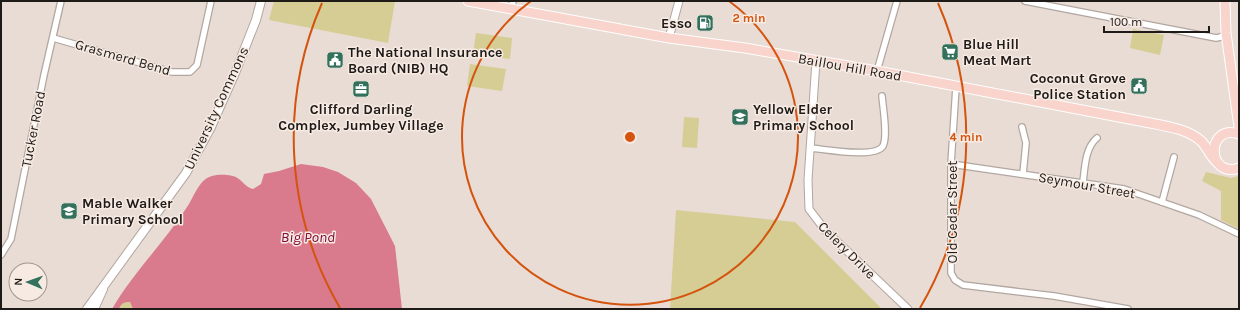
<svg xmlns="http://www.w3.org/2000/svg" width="1240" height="310" font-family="Karla,sans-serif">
<rect width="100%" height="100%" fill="#e8dcd5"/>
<g fill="#d6cd94">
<polygon points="274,1 395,1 388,43 269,20"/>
<polygon points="1133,29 1164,35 1160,55 1130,48"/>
<polygon points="476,33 512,38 510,59 473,54"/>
<polygon points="470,64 506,69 502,91 467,86"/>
<polygon points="684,117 699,118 697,148 682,147"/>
<polygon points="1206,172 1231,178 1239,176 1239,229 1221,220 1221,191 1202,181"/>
<polygon points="676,210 795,222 882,309 670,309"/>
<polygon points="125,302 130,302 133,309 119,309 120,305"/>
</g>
<path fill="#d97a8d" d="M 301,164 L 323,167 L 338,172 L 356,183 L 371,199 L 395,246 L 402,309 L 133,309 L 130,302 C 124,302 121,303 119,309 L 112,309 C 134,271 166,241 189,204 C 195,194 200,179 212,176 C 219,174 233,174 239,179 C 244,183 246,187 253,189 L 261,184 L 264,174 L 279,171 Z"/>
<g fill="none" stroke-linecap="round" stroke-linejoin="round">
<defs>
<g id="minor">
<polyline points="1025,1 1216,38 1221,37 1226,33"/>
<polyline points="511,10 513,1"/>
<polyline points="53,38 172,72 190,72 197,65 211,1"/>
<polyline points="877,71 897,1"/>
<polyline points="956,87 951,164 951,273 955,280 963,285 1054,296 1128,309"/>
<polyline points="1022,127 1026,143 1023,174"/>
<path d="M 810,148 C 824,149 875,159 883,146 C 888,136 883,108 882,96"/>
<polyline points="951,164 1124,189 1199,215 1239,234"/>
<path d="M 1083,182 C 1085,167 1085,148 1097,138"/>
<polyline points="1162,202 1174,157"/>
<polyline points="1,255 11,239 44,75 61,1"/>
</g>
<g id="tertiary">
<polyline points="669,38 679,1"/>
<polyline points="816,61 808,180 809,209 825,230 908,309"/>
</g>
<g id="secondary">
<polyline points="87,309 186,173 211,127 235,73 256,20 261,1"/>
<polyline points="94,309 103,289"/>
</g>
<g id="primary">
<path d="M 468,1 L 669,38 L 745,48 L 877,71 L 1145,122 C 1164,126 1186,128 1201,141 C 1208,148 1210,157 1218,163"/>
<polyline points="1225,1 1226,33 1239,127"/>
<path d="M 1239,134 C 1206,123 1206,179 1239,168"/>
</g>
</defs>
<use href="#minor" stroke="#b2a7a0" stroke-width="8"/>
<use href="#tertiary" stroke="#b2a7a0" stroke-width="9"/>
<use href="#secondary" stroke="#b2a7a0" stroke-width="10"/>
<use href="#primary" stroke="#fff" stroke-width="11"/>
<use href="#minor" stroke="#fff" stroke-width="5.5"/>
<use href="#tertiary" stroke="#fff" stroke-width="7"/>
<use href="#secondary" stroke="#fff" stroke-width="8"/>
<use href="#primary" stroke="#f9d4cd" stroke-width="9"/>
</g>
<g fill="none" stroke="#d4530d" stroke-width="2">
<path d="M729 1A168 168 0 1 1 531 1"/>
<path d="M340 308A336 336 0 0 1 322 3M938 3A336 336 0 0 1 920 308"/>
</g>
<defs>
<symbol id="fuel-square" viewBox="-11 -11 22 22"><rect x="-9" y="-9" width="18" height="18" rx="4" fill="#33715d" stroke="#f6eae2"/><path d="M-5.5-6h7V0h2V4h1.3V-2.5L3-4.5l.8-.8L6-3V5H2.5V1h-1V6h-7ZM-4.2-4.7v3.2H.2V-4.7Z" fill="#fff"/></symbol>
<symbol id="supermarket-square" viewBox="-11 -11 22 22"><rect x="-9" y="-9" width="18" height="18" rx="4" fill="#33715d" stroke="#f6eae2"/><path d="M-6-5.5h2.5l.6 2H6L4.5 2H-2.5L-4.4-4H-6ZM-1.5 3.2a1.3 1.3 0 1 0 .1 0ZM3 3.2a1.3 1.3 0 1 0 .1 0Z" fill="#fff"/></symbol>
<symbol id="civic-square" viewBox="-11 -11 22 22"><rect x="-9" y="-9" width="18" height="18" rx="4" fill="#33715d" stroke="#f6eae2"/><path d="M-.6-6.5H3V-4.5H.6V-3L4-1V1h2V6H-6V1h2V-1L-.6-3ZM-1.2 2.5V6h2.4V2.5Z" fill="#fff"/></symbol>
<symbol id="office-square" viewBox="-11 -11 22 22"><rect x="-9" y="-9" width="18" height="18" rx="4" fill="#33715d" stroke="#f6eae2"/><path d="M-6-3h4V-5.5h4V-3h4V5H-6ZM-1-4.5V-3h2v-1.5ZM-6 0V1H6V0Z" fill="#fff"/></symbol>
<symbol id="school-square" viewBox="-11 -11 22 22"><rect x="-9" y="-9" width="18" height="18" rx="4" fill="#33715d" stroke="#f6eae2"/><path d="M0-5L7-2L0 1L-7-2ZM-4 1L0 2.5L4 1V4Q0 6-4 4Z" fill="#fff"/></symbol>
</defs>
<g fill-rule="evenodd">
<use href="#fuel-square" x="695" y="13" width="20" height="20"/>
<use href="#supermarket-square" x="940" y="42" width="20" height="20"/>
<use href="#civic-square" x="325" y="50" width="20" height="20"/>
<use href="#civic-square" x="1129" y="76" width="20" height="20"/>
<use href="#office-square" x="351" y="79" width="20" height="20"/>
<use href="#school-square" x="730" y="107" width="20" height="20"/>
<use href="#school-square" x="59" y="201" width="20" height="20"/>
</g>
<g text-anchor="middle" stroke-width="3" stroke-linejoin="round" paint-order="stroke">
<g font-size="14" font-weight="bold" fill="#1e1a17" stroke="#f6eae2" text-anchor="start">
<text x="692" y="28" text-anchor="end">Esso</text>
<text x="963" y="49">Blue Hill<tspan x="963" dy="16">Meat Mart</tspan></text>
<text x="348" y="57">The National Insurance<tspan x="348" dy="16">Board (NIB) HQ</tspan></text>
<text x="1126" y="83" text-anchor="end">Coconut Grove<tspan x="1126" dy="16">Police Station</tspan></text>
<text x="361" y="114" text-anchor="middle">Clifford Darling<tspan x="361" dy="16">Complex, Jumbey Village</tspan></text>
<text x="753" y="114">Yellow Elder<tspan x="753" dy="16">Primary School</tspan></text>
<text x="82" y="208">Mable Walker<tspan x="82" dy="16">Primary School</tspan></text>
</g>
<g font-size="14" fill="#1e1a17" stroke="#f6eae2">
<text transform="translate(123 57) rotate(16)" y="5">Grasmerd Bend</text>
<text transform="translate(850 67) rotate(10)" y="5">Baillou Hill Road</text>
<text transform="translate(216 108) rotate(-65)" y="5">University Commons</text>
<text transform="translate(33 129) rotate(-79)" y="5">Tucker Road</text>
<text transform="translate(1087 185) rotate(10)" y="5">Seymour Street</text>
<text transform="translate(952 212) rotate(-90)" y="5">Old Cedar Street</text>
<text transform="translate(847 250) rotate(45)" y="5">Celery Drive</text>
</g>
<g font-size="15" font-style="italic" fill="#820a37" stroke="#f6eae2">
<text x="308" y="242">Big Pond</text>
</g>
</g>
<circle cx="630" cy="137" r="6" fill="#d4530d" stroke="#f6eae2" stroke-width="2"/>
<g font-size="12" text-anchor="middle" font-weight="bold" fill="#d4530d" stroke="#f6eae2" stroke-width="3" stroke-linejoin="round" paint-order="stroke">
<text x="749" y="22">2 min</text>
<text x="966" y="141">4 min</text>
</g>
<rect width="1240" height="310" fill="none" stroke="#1e1a17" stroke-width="4"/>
<g transform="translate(28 282) rotate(272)"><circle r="19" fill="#f6eae2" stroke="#a09791"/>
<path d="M0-3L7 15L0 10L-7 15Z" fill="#33715d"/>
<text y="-6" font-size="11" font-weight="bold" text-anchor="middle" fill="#1e1a17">N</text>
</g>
<path d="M1104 26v6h105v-6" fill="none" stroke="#1e1a17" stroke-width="2"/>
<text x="1110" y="26" font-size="12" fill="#1e1a17" stroke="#f6eae2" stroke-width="3" paint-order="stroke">100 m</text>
</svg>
